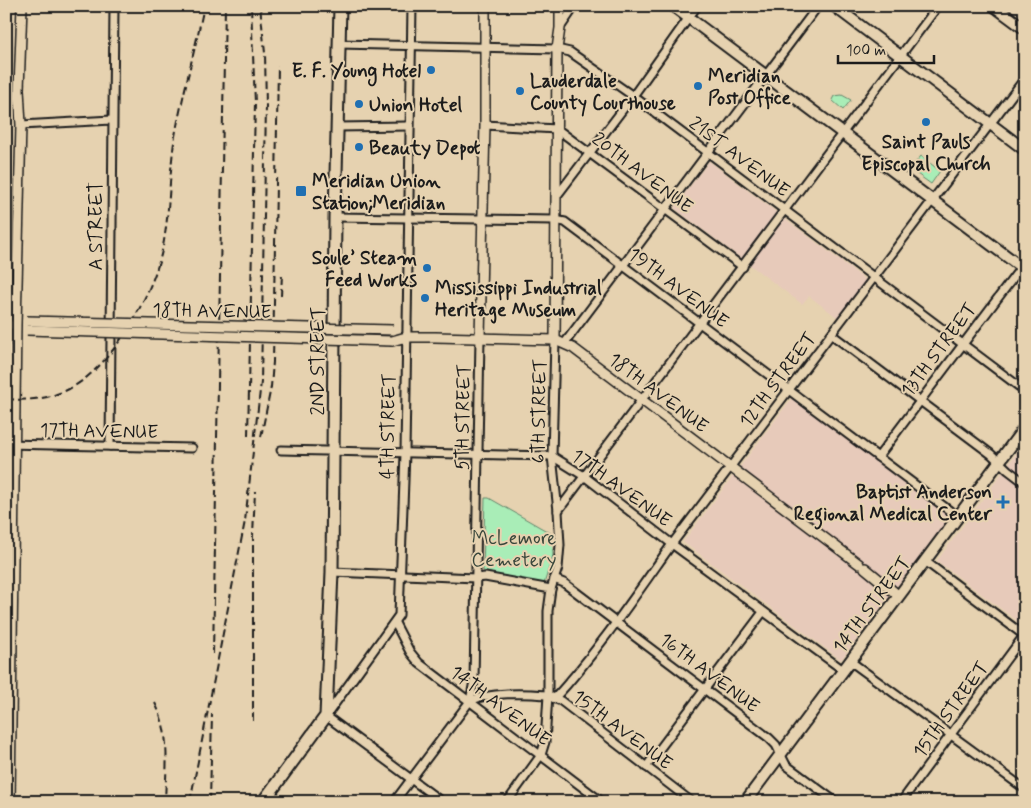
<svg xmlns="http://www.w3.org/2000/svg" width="1031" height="808" font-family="Mynerve,sans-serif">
<rect width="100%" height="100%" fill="#e6d2b0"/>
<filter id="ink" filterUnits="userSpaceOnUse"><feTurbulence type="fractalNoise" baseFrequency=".02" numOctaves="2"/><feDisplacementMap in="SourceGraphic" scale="10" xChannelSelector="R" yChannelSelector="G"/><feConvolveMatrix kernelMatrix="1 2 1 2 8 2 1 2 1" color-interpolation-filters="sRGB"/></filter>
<g filter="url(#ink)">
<g fill="#e7caba">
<polygon points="709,161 866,280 838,318 809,296 802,304 674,208"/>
<polygon points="792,398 950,517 841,660 683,542"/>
<polygon points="1025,442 1025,624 1024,626 937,561"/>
</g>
<g fill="#a9edb7" stroke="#62846a">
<polygon points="842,95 851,100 843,110 832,100 834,96"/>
<polygon points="921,156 940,171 931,184 910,169"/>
<polygon points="485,498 489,498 552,534 553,555 544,584 502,576 483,571"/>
</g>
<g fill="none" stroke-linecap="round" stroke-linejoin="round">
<defs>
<g id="minor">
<polyline points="412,6 405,453 399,615 326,716 442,802"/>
<polyline points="560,28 575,6"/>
<polyline points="339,44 557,49 570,52 633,96 1025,391"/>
<polyline points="21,125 112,120"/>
<polyline points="485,125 557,129 743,267"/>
<polyline points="337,127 409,126"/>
<polyline points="556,197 633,96 697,6"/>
<polyline points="335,217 555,220 565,222 958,517"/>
<polyline points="6,325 16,325"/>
<polyline points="831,334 991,454 1008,470 1025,483"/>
<polyline points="564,344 818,6"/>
<polyline points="6,444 192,448"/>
<polyline points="110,446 114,6"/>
<polyline points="281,450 552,456 584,476 672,544 843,670"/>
<polyline points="878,457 1025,262"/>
<polyline points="558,511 938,6"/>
<polyline points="925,561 1025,636"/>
<polyline points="332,572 476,578 485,577 551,589"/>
<polyline points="554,579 564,583 769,738 776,745 786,765 836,802"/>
<polyline points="395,623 410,652 419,663 602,802"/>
<polyline points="850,661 1025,789"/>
<path d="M 554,699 C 598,651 635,596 672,544 L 1025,78"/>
<path d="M 470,701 C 489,692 525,693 546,695 C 551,696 556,699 561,701 L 692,802"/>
<polyline points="646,767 763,612"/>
<polyline points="269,793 281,802"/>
<polyline points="394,802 470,701 474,681 480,337"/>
<polyline points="507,802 541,755 545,742 548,695 548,611 551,589 558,568 560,545 558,511 552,456 555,340"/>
<polyline points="901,802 1025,634"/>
</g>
<g id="tertiary">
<polyline points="480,337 485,125 485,6"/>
<polyline points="555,340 557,49 560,28 560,6"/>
<polyline points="392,341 406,337 435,337 555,340 573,348 859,564"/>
<polyline points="865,568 899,596"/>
<polyline points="10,802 16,325 21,125 19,89 22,6"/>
</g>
<g id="secondary">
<polyline points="673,6 1025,270"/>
<polyline points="834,6 1025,150"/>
<polyline points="994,6 1025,29"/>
<polyline points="745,802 1025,427"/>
</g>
<polyline id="primary" points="263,802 326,716 332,572 335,217 340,6"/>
</defs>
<use href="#minor" stroke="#1c1c1c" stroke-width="11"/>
<use href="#tertiary" stroke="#1c1c1c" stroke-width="12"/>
<use href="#secondary" stroke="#1c1c1c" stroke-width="14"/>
<use href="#primary" stroke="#1c1c1c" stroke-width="15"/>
<use href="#minor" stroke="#e6d2b0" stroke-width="7"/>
<use href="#tertiary" stroke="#e6d2b0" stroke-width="9"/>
<use href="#secondary" stroke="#e6d2b0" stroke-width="10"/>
<use href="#primary" stroke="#e6d2b0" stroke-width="11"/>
<g stroke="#1c1c1c" stroke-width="2" stroke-dasharray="8 4" stroke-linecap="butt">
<polyline points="281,296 282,274"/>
<path d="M 6,399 C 28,401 49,399 69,389 C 113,367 154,292 163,246 C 170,210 169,173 175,136 C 183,93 195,50 204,6"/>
<polyline points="248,436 255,103 251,6"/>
<polyline points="261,437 271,387 273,362 278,66"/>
<polyline points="213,654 225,6"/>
<path d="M 155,703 C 171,734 166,768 165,802"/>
<polyline points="253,721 253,536 255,491"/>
<polyline points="190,802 245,521 261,382 266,106 265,53 260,6"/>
<polyline points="210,802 212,714"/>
</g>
<defs>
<g id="tertiary-bridge">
<polyline points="27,321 393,330"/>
<polyline points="27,330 392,341"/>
</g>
</defs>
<use href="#tertiary-bridge" stroke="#1c1c1c" stroke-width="12" stroke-linecap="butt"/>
<use href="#tertiary-bridge" stroke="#e6d2b0" stroke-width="9"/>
</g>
</g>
<g fill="#1f6fb2" stroke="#e6d2b0" stroke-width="2">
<circle cx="431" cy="70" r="5"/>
<circle cx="698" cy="86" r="5"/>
<circle cx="520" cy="91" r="5"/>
<circle cx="359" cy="104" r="5"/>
<circle cx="926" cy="122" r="5"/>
<circle cx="359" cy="147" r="5"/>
<rect x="295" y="185" width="12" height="12" rx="2.5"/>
<circle cx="427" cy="268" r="5"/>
<circle cx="425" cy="298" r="5"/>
<path d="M1000.5 494.5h5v5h5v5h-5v5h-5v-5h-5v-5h5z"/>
</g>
<g text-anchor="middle" stroke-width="4" stroke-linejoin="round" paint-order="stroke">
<g font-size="19" font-weight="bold" fill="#1c1c1c" stroke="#e6d2b0" text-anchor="start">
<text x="421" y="77" text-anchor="end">E. F. Young Hotel</text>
<text x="708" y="82">Meridian<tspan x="708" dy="22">Post Office</tspan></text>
<text x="530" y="87">Lauderdale<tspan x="530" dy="22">County Courthouse</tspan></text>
<text x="369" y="111">Union Hotel</text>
<text x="926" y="148" text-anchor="middle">Saint Pauls<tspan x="926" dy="22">Episcopal Church</tspan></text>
<text x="369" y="154">Beauty Depot</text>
<text x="312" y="187">Meridian Union<tspan x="312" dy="22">Station;Meridian</tspan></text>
<text x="417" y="264" text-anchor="end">Soule’ Steam<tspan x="417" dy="22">Feed Works</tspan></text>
<text x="435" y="294">Mississippi Industrial<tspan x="435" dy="22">Heritage Museum</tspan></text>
<text x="992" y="498" text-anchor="end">Baptist Anderson<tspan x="992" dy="22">Regional Medical Center</tspan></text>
</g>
<g font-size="19" fill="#1c1c1c" stroke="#e6d2b0">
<text transform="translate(740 156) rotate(37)" y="7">21ST AVENUE</text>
<text transform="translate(643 172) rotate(37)" y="7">20TH AVENUE</text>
<text transform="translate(95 226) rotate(-90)" y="7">A STREET</text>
<text transform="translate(679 287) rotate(37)" y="7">19TH AVENUE</text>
<text transform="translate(212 310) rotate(1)" y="7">18TH AVENUE</text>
<text transform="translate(938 349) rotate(-53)" y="7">13TH STREET</text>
<text transform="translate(317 361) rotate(-90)" y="7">2ND STREET</text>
<text transform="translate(777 379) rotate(-53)" y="7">12TH STREET</text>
<text transform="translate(659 392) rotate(37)" y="7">18TH AVENUE</text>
<text transform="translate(538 411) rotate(-89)" y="7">6TH STREET</text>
<text transform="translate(462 417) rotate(-89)" y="7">5TH STREET</text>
<text transform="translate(387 426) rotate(-89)" y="7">4TH STREET</text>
<text transform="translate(99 430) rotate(1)" y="7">17TH AVENUE</text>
<text transform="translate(622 487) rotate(36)" y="7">17TH AVENUE</text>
<text transform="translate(871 604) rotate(-53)" y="7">14TH STREET</text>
<text transform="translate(710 672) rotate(37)" y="7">16TH AVENUE</text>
<text transform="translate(501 705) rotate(37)" y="7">14TH AVENUE</text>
<text transform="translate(950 709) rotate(-54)" y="7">15TH STREET</text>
<text transform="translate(623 729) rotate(37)" y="7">15TH AVENUE</text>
</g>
<g font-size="19" fill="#38463b" stroke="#e6d2b0">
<text x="514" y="544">McLemore<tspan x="514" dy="22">Cemetery</tspan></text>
</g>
</g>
<rect width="1031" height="808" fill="none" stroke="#e6d2b0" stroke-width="25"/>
<rect x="12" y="12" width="1006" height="783" fill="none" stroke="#1c1c1c" stroke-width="2" filter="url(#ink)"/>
<path d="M838 55v8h96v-8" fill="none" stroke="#1c1c1c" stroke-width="2.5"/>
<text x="846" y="55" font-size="15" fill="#1c1c1c" stroke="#e6d2b0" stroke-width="4" paint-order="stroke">100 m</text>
</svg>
